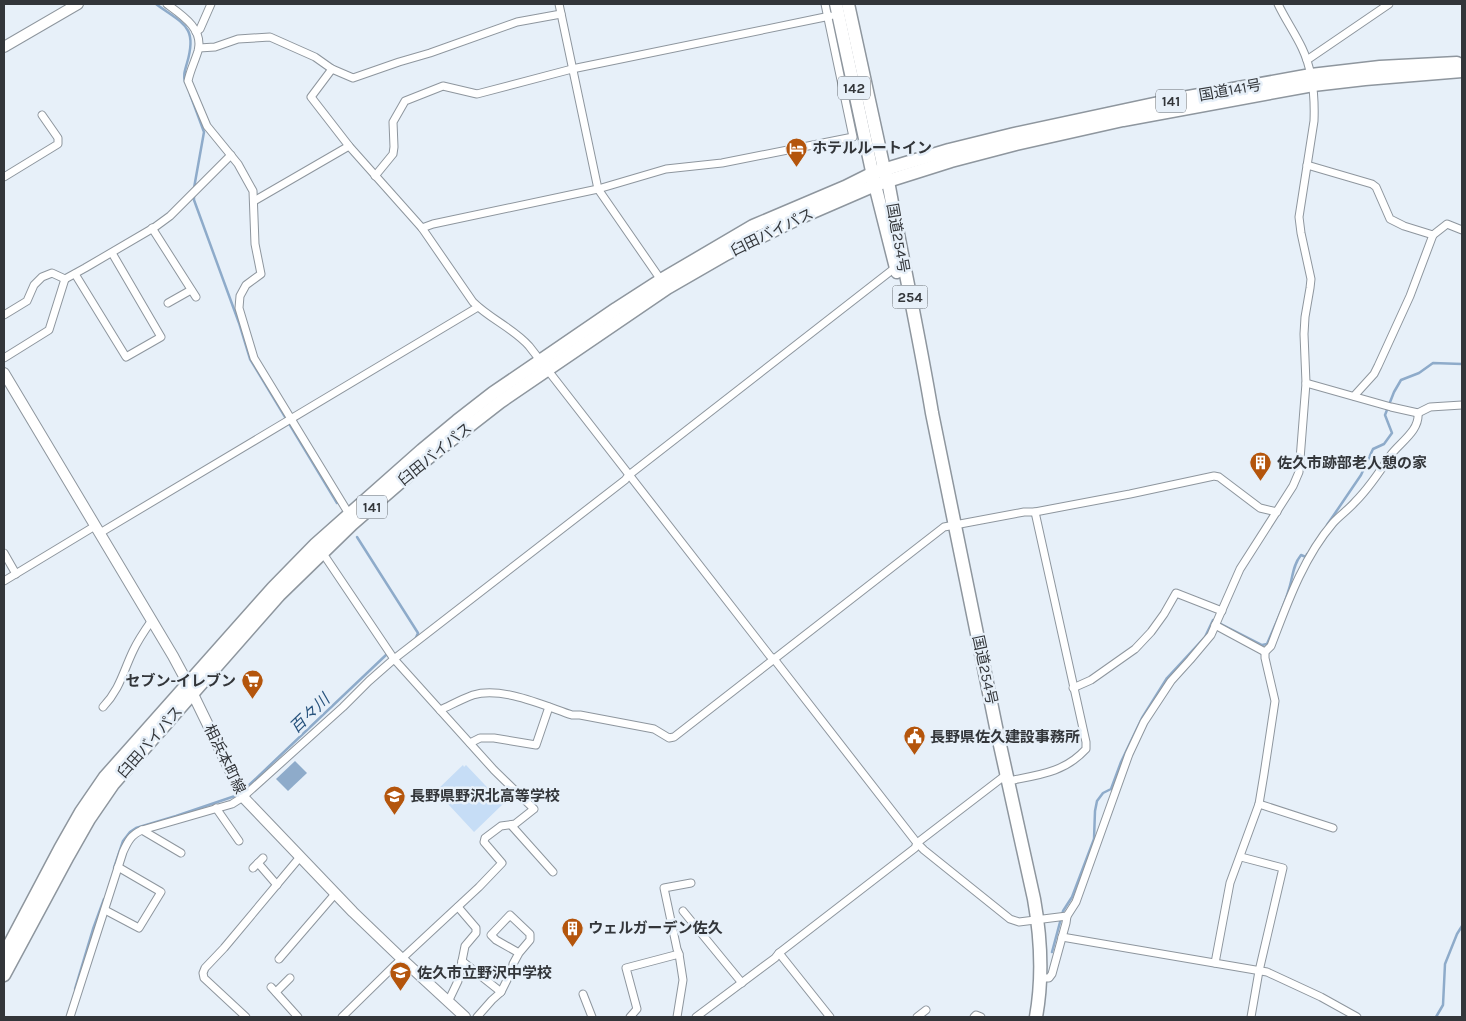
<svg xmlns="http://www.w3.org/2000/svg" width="1466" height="1021" font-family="Karla,'Noto Sans JP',sans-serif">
<rect width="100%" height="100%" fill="#e7f0f9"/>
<polygon fill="#c6ddf6" points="463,765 464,767 466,765 503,804 474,832 436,791"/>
<polygon fill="#8eabca" points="295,761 307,773 288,791 276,779"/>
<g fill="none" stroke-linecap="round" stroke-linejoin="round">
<g stroke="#8eabca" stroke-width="2.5">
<path d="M 156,4 C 183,24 198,26 187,63 C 185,70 183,75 185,82"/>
<polyline points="190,94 204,132 194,188"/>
<polyline points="194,196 194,200 239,323 250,359 337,503"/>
<polyline points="1327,525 1361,475 1373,449 1384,444 1392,433 1385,415 1394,392 1401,380 1419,373 1433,363 1462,364"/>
<polyline points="357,537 418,633 415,640"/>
<polyline points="247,787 386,655"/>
<polyline points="114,868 123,841 130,832 136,828 176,816 235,796"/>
<path d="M 1052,952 L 1063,911 L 1072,897 L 1094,839 L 1095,811 L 1097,801 L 1103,793 L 1111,789 L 1121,762 L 1142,718 L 1167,678 L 1205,637 L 1213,620 L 1262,645 L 1267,644 C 1274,627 1283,609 1288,592 C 1293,579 1292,566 1301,555 L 1306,557 L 1307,554"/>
<polyline points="75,989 93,929 104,899"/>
<polyline points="1436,1017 1443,1005 1445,964 1457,934 1462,926"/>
</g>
<defs>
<g id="street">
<path d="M 167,4 C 182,15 204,29 198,51 C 195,61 190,71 188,81 L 207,126 L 238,164 L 253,191 L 255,244 L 261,274 L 246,285 L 240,296 L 239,308 L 254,358 L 349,514"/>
<polyline points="559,4 598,189 661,280"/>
<polyline points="196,32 200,29 211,4"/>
<polyline points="199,48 215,47 238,39 270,37 315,57 332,69 353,78 399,62 430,53 517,22 561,14"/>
<polyline points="1307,60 1389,4"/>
<path d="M 332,69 L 311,97 L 349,146 L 422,228 L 473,302 C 490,319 513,328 529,346 L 770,656 L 774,659 L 917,843 L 924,850 L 1010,919 L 1019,922 L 1067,916"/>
<polyline points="1307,165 1372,184 1376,187 1390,219 1404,226 1433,235"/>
<polyline points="375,176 393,154 394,147 393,122 405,101 443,86 477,94 572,69 830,16"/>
<polyline points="4,177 58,144 58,138 42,115"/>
<polyline points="254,201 349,146"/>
<polyline points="152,228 196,297"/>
<polyline points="422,228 433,224 598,189 666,169 722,163 853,137 825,4"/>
<polyline points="75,274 126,357 161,337 112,253"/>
<polyline points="168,303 191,290"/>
<polyline points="4,315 27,301 34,285 42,277 52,273 65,279 85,268 155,227 170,216 231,155"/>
<polyline points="4,358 49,330 65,279"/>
<polyline points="1306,383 1391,407 1418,413 1430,407 1462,405"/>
<polyline points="1354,396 1374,374 1378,366 1410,296 1433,235 1447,224 1462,230"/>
<polyline points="100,533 478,307"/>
<polyline points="322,552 394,659 494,770 534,809 515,824 501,826 485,838 484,842 502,863 479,887 395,965 342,1017"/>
<polyline points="4,553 16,574"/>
<polyline points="4,581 95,526"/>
<polyline points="1215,625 1265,652"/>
<polyline points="1073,688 1091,680 1135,649 1151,632 1164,614 1176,593 1222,611"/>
<path d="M 103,707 C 120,689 123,672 133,651 C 138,640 145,630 152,620"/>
<path d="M 440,710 C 451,705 462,699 473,695 C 502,686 545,706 572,715 L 580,715 L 654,729 L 669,738 L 674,737 L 944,527 L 1024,512 L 1035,512 L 1130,494 L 1214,476 L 1219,477 L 1260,508 L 1277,512"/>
<polyline points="470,743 480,738 494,738 536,745 549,707"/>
<path d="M 1008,781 C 1038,775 1064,773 1086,749 L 1086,742 L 1035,512"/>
<polyline points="1259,804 1333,828"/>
<polyline points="216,808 239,841"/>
<polyline points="511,825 553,872"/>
<polyline points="142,830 181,853"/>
<polyline points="1241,857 1283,868 1259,971 1251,1017"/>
<polyline points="258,863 277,885"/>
<polyline points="253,868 263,858"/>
<polyline points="105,910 139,928 161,892 118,867"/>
<polyline points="683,911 742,983"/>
<polyline points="1062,937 1267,972 1321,997 1357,1017"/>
<polyline points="779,953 830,1017"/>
<polyline points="679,954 677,949 664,888 691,883"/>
<polyline points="279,959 335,894"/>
<polyline points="462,961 501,992"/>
<path d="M 1215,963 L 1230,883 L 1259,804 L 1264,774 L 1275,701 L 1265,658 L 1265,652 L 1271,646 C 1287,604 1303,558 1333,523 C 1339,516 1348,510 1355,502 C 1369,488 1379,473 1390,456 C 1399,443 1420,431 1418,413"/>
<path d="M 1041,978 L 1049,978 L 1052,974 L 1066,923 L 1067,916 L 1076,902 L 1129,754 L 1144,722 L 1171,681 L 1190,660 L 1211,635 L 1240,569 L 1293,486 L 1299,472 L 1306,383 L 1304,334 L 1305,317 L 1310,288 L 1311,279 L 1301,233 L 1299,217 L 1314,121 C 1315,96 1313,71 1302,48 C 1295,33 1285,19 1278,4"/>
<polyline points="271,987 298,1017"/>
<polyline points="276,992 290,978"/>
<polyline points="583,994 592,1017"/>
<polyline points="448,1002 458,981 465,946 476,933 476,928 458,907"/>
<path d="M 70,1017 L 123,852 C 128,841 131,835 142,830 L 232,804 L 243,797 L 343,707 L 369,681 L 394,659 L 625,480 L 629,475 L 896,267"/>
<polyline points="246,1017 204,978 203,973 205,968 224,948 300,857"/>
<polyline points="477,1017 492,1000 501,992 512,970 513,964 519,953 530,940 530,934 510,915 491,935 496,940 519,953"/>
<polyline points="630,1017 637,1009 626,968 679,954 683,980 677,1017"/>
<polyline points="696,1017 775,958 779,953 915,848 917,843 1007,774"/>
<polyline points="917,1017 926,1010"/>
<polyline points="974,1017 976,1015 981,1017"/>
</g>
<g id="secondary">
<polyline points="4,47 78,4"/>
<polyline points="4,373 173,656 188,684 243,797 353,912 402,959 465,1017"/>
</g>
<g id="highway">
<polyline points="836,4 875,185 897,272"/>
<path d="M 848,4 L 884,169 L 888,181 C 902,258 919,335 932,413 L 996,727 L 1034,899 C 1041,938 1043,978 1036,1017"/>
<polyline points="4,955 60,849 81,812 105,777 273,588 316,544 422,450 457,421 493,393 540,361 616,309 661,280 753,226 845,187 873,173 949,150 1014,134 1177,99 1311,75 1380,67 1457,63"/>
<polyline points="4,975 68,856 89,819 113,784 279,595 352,524 428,458 500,402 667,288 726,254 801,217 875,185 951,161 1016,144 1123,120 1313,85 1365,79 1462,71"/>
</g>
</defs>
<use href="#street" stroke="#8e969e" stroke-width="9"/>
<use href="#secondary" stroke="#8e969e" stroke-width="12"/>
<use href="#highway" stroke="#8e969e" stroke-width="15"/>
<use href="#street" stroke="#fff" stroke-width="7"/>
<use href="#secondary" stroke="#fff" stroke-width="10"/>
<use href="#highway" stroke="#fff" stroke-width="12"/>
</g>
<defs>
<symbol id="hotel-pin" viewBox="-11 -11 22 30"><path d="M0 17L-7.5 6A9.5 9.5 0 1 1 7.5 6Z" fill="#b4550c" stroke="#e7f0f9"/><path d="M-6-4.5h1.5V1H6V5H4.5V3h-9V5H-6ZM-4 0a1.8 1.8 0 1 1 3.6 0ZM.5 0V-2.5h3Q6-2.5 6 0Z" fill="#fff"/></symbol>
<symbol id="building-pin" viewBox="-11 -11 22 30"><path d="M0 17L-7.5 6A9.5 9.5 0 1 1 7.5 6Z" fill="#b4550c" stroke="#e7f0f9"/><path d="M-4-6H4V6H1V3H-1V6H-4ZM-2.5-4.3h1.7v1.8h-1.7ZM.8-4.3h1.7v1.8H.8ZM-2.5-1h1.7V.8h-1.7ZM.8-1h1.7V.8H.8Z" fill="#fff"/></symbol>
<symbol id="supermarket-pin" viewBox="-11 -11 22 30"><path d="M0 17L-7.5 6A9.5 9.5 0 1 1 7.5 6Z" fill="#b4550c" stroke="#e7f0f9"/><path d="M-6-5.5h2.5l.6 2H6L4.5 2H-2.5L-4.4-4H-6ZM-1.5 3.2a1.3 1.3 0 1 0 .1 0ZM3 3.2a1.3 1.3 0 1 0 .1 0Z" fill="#fff"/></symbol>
<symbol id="civic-pin" viewBox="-11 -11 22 30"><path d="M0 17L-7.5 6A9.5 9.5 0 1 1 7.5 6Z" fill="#b4550c" stroke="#e7f0f9"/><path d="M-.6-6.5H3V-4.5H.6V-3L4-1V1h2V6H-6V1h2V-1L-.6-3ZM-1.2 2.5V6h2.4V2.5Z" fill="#fff"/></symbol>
<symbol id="school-pin" viewBox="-11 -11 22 30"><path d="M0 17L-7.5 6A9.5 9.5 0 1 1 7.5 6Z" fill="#b4550c" stroke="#e7f0f9"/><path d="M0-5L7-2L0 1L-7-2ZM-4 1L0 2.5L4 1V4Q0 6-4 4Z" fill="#fff"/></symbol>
</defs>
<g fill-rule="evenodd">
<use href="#hotel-pin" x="784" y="136" width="25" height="34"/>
<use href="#building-pin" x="1248" y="450" width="25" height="34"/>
<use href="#supermarket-pin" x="240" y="668" width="25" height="34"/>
<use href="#civic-pin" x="902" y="724" width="25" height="34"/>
<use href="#school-pin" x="382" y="784" width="25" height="34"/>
<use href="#building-pin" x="560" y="916" width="25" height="34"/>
<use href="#school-pin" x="388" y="960" width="25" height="34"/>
</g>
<g text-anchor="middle" stroke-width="5" stroke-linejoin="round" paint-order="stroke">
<g fill="#e7f0f9" stroke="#696e73" stroke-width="1">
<rect x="838" y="76.5" width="32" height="23" rx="4"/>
<rect x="1156" y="89.5" width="30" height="23" rx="4"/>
<rect x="892.5" y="285.5" width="35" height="23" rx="4"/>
<rect x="357" y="495.5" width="30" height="23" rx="4"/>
</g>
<g font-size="14" font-weight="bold" fill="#33363a">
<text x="854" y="93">142</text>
<text x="1171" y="106">141</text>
<text x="910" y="302">254</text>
<text x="372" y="512">141</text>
</g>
<g font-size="15" fill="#33363a" stroke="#e7f0f9">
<text transform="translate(1230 90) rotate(-10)" y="5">国道141号</text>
<text transform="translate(772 232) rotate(-26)" y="5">臼田バイパス</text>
<text transform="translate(898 238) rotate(80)" y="5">国道254号</text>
<text transform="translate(435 454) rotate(-39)" y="5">臼田バイパス</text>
<text transform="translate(985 670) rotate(78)" y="5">国道254号</text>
<text transform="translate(150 742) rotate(-49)" y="5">臼田バイパス</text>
<text transform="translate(225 759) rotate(64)" y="5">相浜本町線</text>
</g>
<g font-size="15" font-weight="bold" fill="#33363a" stroke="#e7f0f9" text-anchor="start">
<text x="812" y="153">ホテルルートイン</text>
<text x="1277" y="468">佐久市跡部老人憩の家</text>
<text x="236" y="686" text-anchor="end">セブン-イレブン</text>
<text x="930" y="742">長野県佐久建設事務所</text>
<text x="410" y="801">長野県野沢北高等学校</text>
<text x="588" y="933">ウェルガーデン佐久</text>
<text x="417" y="978">佐久市立野沢中学校</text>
</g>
<g font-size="16" font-style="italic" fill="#28537d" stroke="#e7f0f9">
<text transform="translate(309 713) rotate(-44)" y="6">百々川</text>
</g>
</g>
<rect width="1466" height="1021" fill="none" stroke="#33363a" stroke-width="10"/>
</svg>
